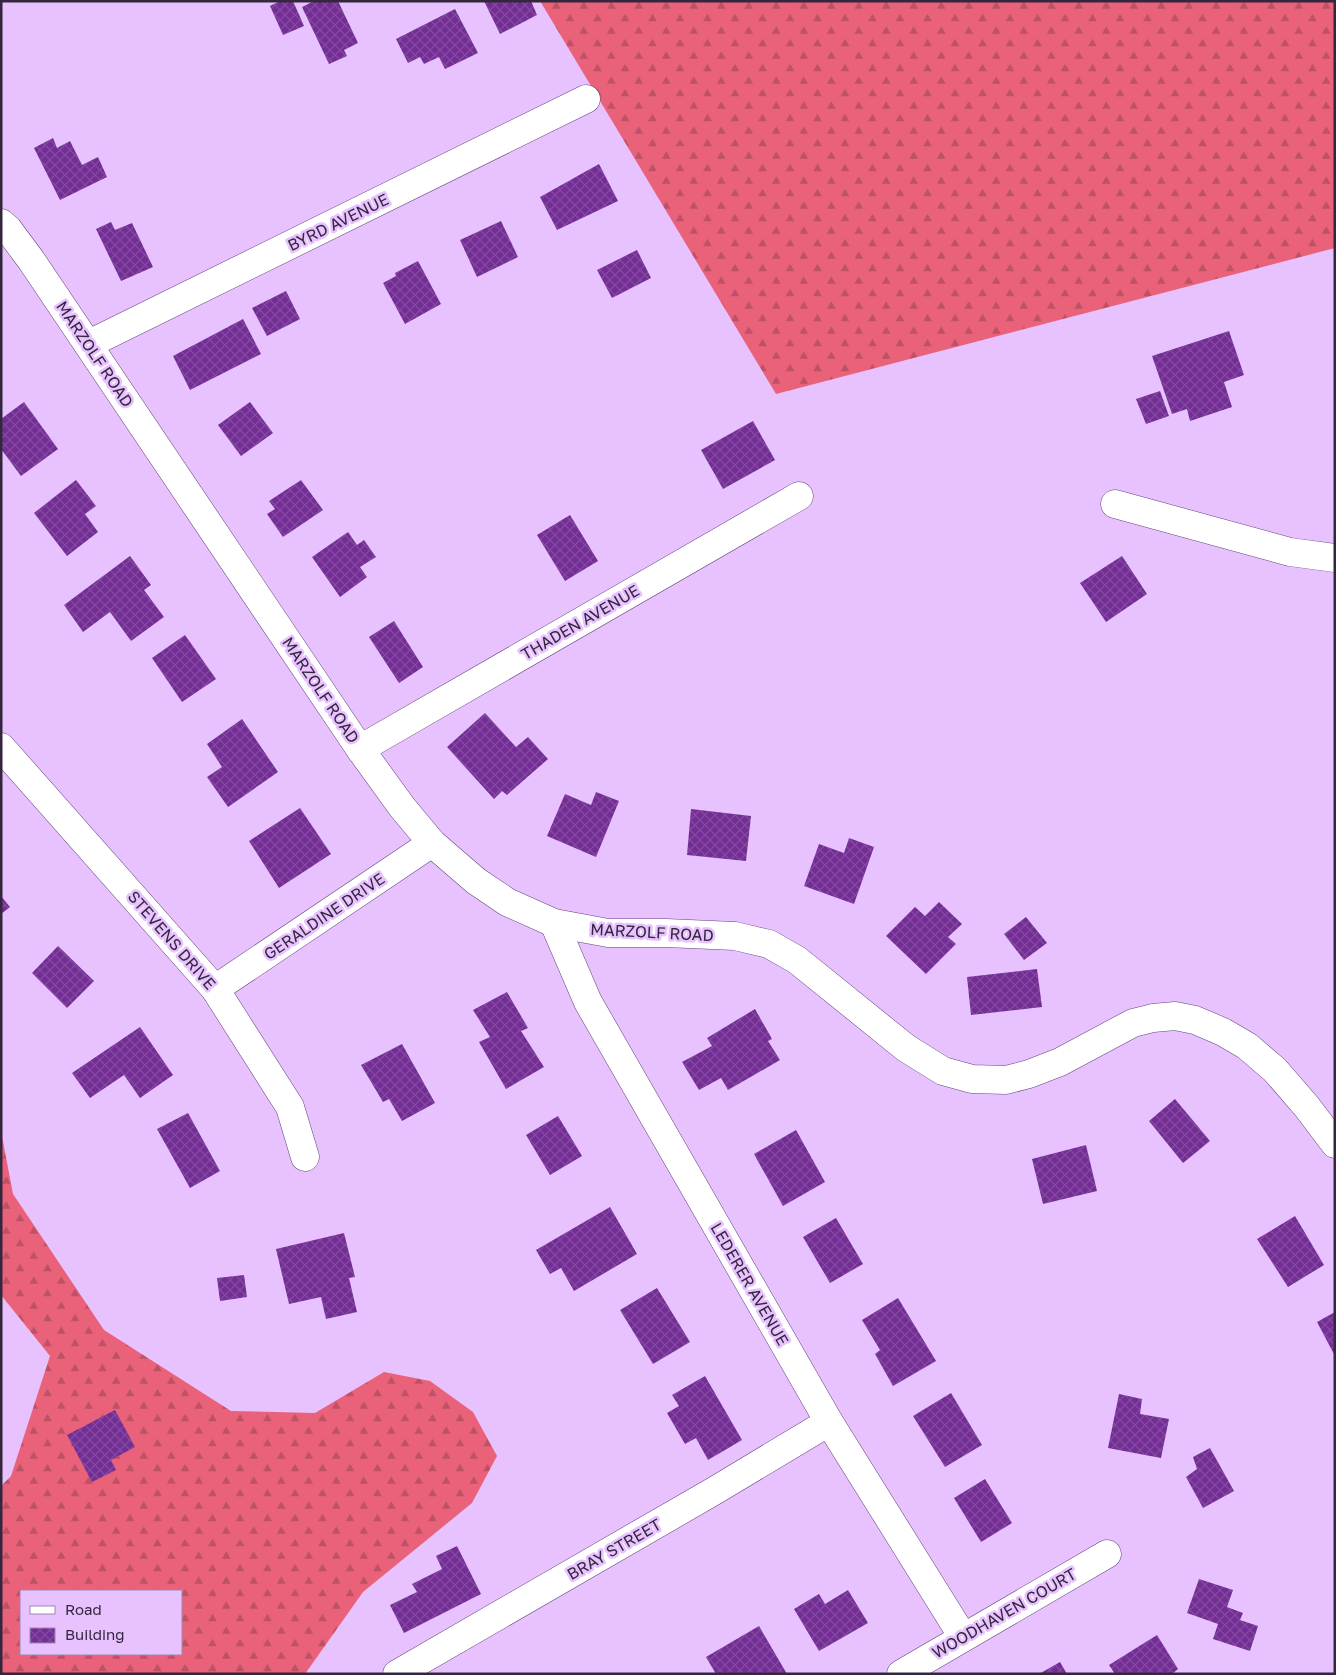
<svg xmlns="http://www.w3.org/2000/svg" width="1336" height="1675" font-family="'Golos Text',sans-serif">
<defs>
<pattern id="forest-firs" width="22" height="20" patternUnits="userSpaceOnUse" patternTransform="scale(1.25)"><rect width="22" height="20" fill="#e9627a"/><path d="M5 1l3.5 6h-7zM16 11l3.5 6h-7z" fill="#be5165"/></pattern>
<pattern id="building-cross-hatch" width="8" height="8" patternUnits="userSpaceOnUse" patternTransform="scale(1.25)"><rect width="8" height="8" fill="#732d95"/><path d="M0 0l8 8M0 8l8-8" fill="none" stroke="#834a9f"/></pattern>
</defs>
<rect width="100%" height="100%" fill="#e7c2ff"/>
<g fill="url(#forest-firs)" fill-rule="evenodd">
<polygon points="540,1 1335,1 1335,248 776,394"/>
<path d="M 1,1131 L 13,1194 L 104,1330 L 231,1411 L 315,1413 L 384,1372 L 430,1381 L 473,1412 L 497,1456 L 472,1503 L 363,1592 L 305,1674 L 1,1674 L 1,1486 L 11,1476 L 50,1356 L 1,1295 ZM 21,1591 L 181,1591 L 181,1654 L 21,1654 Z"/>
</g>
<g fill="url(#building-cross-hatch)">
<polygon points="280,1 293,1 304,26 283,35 270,6"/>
<polygon points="314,1 338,1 358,43 344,50 347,56 329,64 302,7"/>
<polygon points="484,1 531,1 537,15 500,34"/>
<polygon points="455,9 478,53 445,69 439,57 424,64 420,57 408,63 396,39"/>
<polygon points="53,138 57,148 70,141 82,165 98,157 107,177 60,200 34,148"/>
<polygon points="599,164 618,201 557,230 540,197"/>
<polygon points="501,221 518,257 477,277 460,240"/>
<polygon points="111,222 115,230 132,223 153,267 121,281 96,229"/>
<polygon points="637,250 651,278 612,298 597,270"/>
<polygon points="418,261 441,304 405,324 383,283 396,276 395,273"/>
<polygon points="286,291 300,319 267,336 252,308"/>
<polygon points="243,319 261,354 190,390 173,356"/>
<polygon points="1229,331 1244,375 1224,382 1232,407 1190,421 1187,409 1172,414 1152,356"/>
<polygon points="1160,391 1169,416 1146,424 1136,399"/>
<polygon points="24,402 58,449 21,476 1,449 1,419"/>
<polygon points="250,402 273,433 241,456 218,425"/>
<polygon points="753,421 775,460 723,489 701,450"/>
<polygon points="76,480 96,506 85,514 98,532 67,556 34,513"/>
<polygon points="301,480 323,510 283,537 267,514 275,509 269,501"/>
<polygon points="570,515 598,561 565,581 537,535"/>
<polygon points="348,532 357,545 364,540 376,557 360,567 367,577 340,597 312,557"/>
<polygon points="130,556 151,585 144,590 164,617 131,641 110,612 83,632 64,605"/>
<polygon points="1122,556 1147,594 1106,622 1080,583"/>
<polygon points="394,621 423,667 399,683 369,637"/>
<polygon points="185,635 216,679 182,702 152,658"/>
<polygon points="485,713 516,747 528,737 548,759 507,795 502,791 494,799 447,747"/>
<polygon points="242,719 278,772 228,807 207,777 222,767 207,744"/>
<polygon points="596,792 619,801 596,857 547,836 565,794 591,805"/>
<polygon points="300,808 331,854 279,888 249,841"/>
<polygon points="691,809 751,816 746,861 687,855"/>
<polygon points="849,838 874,847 854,904 804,886 819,844 844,853"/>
<polygon points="1,896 10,907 1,914"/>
<polygon points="939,902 962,924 948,937 956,944 926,974 886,936 915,907 925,916"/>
<polygon points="1026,917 1047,943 1024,960 1004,934"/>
<polygon points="58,946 94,981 67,1008 32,973"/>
<polygon points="1037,969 1042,1007 971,1015 967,977"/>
<polygon points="507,992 528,1028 521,1031 544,1067 506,1089 479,1042 490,1037 473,1010"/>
<polygon points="755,1009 772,1039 768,1041 780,1060 728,1090 721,1078 699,1090 682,1062 712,1046 707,1038"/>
<polygon points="140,1027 173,1075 140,1098 124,1075 90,1098 72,1073"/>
<polygon points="402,1044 435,1103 402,1121 389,1099 383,1102 361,1065"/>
<polygon points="1175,1099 1210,1141 1183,1163 1149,1121"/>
<polygon points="188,1113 220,1171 190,1188 157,1129"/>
<polygon points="558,1116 582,1156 550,1175 526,1135"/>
<polygon points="796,1130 825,1182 783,1206 754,1154"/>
<polygon points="1086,1145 1097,1191 1043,1204 1032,1159"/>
<polygon points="610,1207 637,1254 574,1291 561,1268 550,1274 536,1250"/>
<polygon points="1295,1216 1324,1265 1288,1287 1257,1239"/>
<polygon points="836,1218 863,1264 830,1283 803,1237"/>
<polygon points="344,1233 355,1277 349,1278 357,1312 326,1319 321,1297 289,1304 276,1249"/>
<polygon points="244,1275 247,1297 220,1301 217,1278"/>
<polygon points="657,1288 690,1342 653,1364 620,1310"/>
<polygon points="898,1298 936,1361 893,1386 875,1354 880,1350 862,1320"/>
<polygon points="1335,1312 1335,1356 1317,1322"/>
<polygon points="705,1376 742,1440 708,1460 696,1438 685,1444 667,1413 679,1406 672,1395"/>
<polygon points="951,1393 982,1445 945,1467 913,1416"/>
<polygon points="1119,1394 1142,1399 1140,1414 1169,1419 1161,1458 1108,1448"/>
<polygon points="115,1410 135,1447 111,1460 116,1470 92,1482 67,1435"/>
<polygon points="1210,1448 1234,1491 1203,1508 1186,1477 1197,1469 1193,1457"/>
<polygon points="985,1479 1012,1523 981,1542 954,1498"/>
<polygon points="457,1546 481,1594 404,1633 390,1605 417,1592 412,1584 442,1569 436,1556"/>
<polygon points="1199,1579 1233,1590 1227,1607 1243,1613 1240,1620 1258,1626 1250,1651 1213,1639 1218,1624 1187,1613"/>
<polygon points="848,1590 868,1623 819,1651 794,1609 819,1594 825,1604"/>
<polygon points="759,1626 787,1674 716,1674 706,1657"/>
<polygon points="1157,1635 1178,1669 1172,1674 1115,1674 1109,1665"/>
<polygon points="1060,1662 1067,1674 1039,1674"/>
</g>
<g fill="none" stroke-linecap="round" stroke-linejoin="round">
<defs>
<g id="minor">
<polyline points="1,223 8,229 31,260 360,749 402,807 432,843 476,881 507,902 554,923 608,933 666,933 735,936 769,944 797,960 906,1048 943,1071 972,1079 1006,1080 1029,1074 1060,1062 1133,1023 1153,1018 1175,1016 1195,1020 1223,1032 1247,1046 1275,1070 1307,1107 1335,1144"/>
<polyline points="89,344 586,99"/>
<polyline points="1115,504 1290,552 1335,558"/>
<polyline points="1,747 215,989 290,1107 305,1157"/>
<polyline points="360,749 799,496"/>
<polyline points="554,923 588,1002 829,1422 963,1637"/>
<polyline points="215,989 432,843"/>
<polyline points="397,1674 714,1491 829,1422"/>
<polyline points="901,1674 1107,1554"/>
</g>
</defs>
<use href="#minor" stroke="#664579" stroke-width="29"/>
<use href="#minor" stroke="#fff" stroke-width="28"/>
</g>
<g text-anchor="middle" stroke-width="5" stroke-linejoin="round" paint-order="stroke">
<g font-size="16" fill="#34263d" stroke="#e7c2ff">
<text transform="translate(338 222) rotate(-26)" y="6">BYRD AVENUE</text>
<text transform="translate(95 354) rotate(56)" y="6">MARZOLF ROAD</text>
<text transform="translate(580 622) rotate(-30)" y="6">THADEN AVENUE</text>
<text transform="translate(321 690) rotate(56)" y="6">MARZOLF ROAD</text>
<text transform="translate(324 916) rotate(-34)" y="6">GERALDINE DRIVE</text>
<text transform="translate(652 932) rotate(3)" y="6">MARZOLF ROAD</text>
<text transform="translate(172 940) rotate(49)" y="6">STEVENS DRIVE</text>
<text transform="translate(750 1284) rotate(60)" y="6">LEDERER AVENUE</text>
<text transform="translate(614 1549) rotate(-30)" y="6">BRAY STREET</text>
<text transform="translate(1004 1613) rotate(-30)" y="6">WOODHAVEN COURT</text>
</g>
</g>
<rect width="1336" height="1675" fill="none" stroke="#34263d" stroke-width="5"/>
<rect x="20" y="1590" width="162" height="65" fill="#e7c2ff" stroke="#9f84b1"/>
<rect x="30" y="1606" width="25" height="8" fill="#ffffff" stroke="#9f84b1"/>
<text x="65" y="1615" font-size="15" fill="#34263d">Road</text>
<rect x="30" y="1628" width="25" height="15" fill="url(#building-cross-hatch)" stroke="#9f84b1"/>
<text x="65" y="1640" font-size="15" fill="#34263d">Building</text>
</svg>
